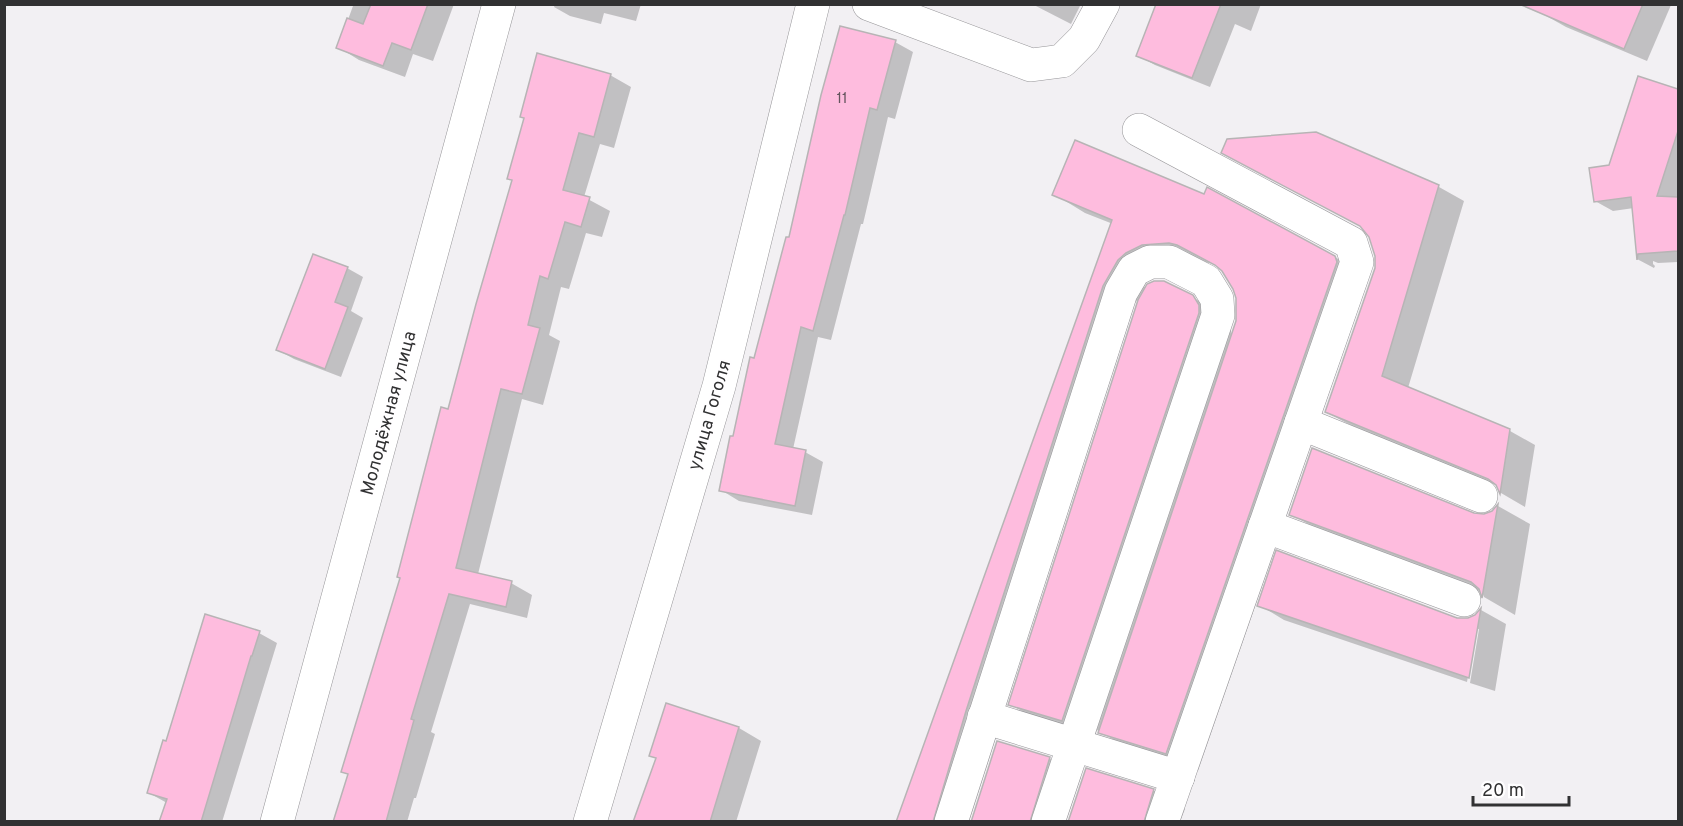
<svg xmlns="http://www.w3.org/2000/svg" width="1683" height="826" font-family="Overpass,sans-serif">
<rect width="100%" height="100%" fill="#f2f0f3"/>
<g fill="#0003" fill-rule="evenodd">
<polygon points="348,4 454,4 433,61 413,54 405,77 359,60 338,47 353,6"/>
<polygon points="555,4 641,4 636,21 604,13 601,24 570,16 554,7"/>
<polygon points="1032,4 1081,4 1071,24"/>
<polygon points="1159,4 1261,4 1251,31 1235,24 1210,87 1155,65 1137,55"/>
<polygon points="1547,4 1671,5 1647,61 1566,27 1543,14"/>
<polygon points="895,42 913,52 895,119 888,117 863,224 861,224 831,340 818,337 793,449 805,452 823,462 812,515 739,501 721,490 734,438 790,239"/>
<polygon points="610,75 631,87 614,148 600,144 584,197 610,211 602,237 586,233 569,289 561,287 549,335 560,341 543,405 522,399 478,574 511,583 532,595 527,618 470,604 431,732 435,734 416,798 414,798 407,822 335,822 349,775 343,771 402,578 513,181 508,178"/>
<polygon points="1639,78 1678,91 1678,195 1676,201 1678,201 1678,262 1658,263 1653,261 1653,264 1655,266 1654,268 1637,259 1634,208 1613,211 1595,201 1610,166"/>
<polygon points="1316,133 1439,187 1464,201 1408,388 1510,431 1535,445 1525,507 1501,493 1498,486 1352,426 1326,412 1376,268 1376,256 1370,237 1363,227 1249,167"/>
<path d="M 1054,194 L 1335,257 L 1367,276 L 1368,281 L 1198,771 L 1131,750 L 1097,730 L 1094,739 L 1042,723 L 1010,704 L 1141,296 L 1135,303 L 1123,295 L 1123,299 L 1134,306 L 969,822 L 897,822 L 1113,224 L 1085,213 ZM 1183,261 L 1210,263 L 1221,268 L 1235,289 L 1238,314 L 1231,335 L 1231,325 L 1225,316 L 1192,297 L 1155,282 L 1144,287 L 1149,278 Z"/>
<polygon points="347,268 363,277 351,311 363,318 341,377 294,359 278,350"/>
<polygon points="1498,506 1530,524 1515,615 1484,597 1482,592 1323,533 1291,514 1484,516 1493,512"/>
<polygon points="1259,605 1468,620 1476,616 1481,610 1506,624 1495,691 1470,683 1479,629 1476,629 1467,682 1284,620"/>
<polygon points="259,633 277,643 222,822 161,822 167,803 149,793 167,743"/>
<polygon points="666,705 739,728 761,741 736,822 634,822 657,759"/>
<polygon points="1049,758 1081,777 1066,822 972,822"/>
<polygon points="1153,790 1185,809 1180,822 1069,822"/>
</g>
<g fill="#febcde" stroke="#b7b4b5" stroke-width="1.5">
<polygon points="371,4 428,4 411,50 392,43 383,66 336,48 347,18 363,24"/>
<polygon points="1156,4 1221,4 1192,78 1136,56"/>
<polygon points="1519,4 1643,4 1624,49"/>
<polygon points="840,26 896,40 877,110 870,108 845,215 844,215 813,331 801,327 775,444 806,450 795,506 719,491 730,436 733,436 750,357 754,358 786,237 789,237 821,95"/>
<polygon points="537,53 611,74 594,137 579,133 563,190 590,197 581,227 565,222 548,279 540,276 528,325 540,328 522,394 501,389 456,568 512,581 506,607 449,594 411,719 414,720 386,822 333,822 348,774 341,772 400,578 397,577 441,407 448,409 476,304 512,180 507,179 524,118 520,117"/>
<polygon points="1638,76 1678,89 1678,131 1657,196 1678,197 1678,251 1638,254 1637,260 1631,197 1594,202 1589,168 1609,165"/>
<polygon points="1316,132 1439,185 1382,376 1510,429 1500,494 1496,485 1488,479 1325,412 1375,268 1375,256 1369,237 1360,226 1221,153 1227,139"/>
<polygon points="1075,140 1204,194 1207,187 1335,256 1337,262 1166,754 1098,733 1236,321 1236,298 1233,289 1222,271 1215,265 1177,245 1169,243 1142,245 1126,253 1118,260 1103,286 966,711 933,822 896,822 1112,220 1052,195"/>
<polygon points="313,254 348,267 335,302 348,307 325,369 276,350"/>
<polygon points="1154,281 1164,281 1193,295 1199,305 1199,313 1062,721 1008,705 1138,300 1147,284"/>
<polygon points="1312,448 1474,513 1484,514 1492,511 1498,504 1482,598 1479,589 1471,582 1289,515"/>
<polygon points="1276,550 1457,618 1468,618 1475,615 1481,608 1469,678 1257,606"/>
<polygon points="205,614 260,631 252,656 251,656 201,822 159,822 167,799 147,793 163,740 166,741"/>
<polygon points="666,703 739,727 710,822 633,822 656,758 649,756"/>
<polygon points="997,741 1050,757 1030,822 971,822"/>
<polygon points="1086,768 1154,789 1144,822 1068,822"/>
</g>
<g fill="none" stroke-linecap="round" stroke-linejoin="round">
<defs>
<g id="minor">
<polyline points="869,4 1031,65 1062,61 1084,39 1103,4"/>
<polyline points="1139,130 1351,243 1357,262 1162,822"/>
<polyline points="1301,423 1481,496"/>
<polyline points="1265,526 1464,600"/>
<polyline points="984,717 1178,777"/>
<polyline points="277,822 499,4"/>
<polyline points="590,822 719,386 813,4"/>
<polyline points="951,822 1121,292 1134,270 1150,262 1169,262 1206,281 1217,299 1218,315 1048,822"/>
</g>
</defs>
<use href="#minor" stroke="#969598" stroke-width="34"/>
<use href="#minor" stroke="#fff" stroke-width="33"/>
</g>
<g text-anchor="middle" stroke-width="4.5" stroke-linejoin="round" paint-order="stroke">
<g font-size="15" fill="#64545d">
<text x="842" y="103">11</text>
</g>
<g font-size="18" fill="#313132" stroke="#fffeff">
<text transform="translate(388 413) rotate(-75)" y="6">Молодёжная улица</text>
<text transform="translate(709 415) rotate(-74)" y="6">улица Гоголя</text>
</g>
</g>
<rect width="1683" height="826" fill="none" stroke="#313132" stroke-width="12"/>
<path d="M1473 796v9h96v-9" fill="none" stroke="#313132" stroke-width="3"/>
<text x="1482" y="796" font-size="18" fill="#313132" stroke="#fffeff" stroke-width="4.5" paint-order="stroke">20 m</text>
</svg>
